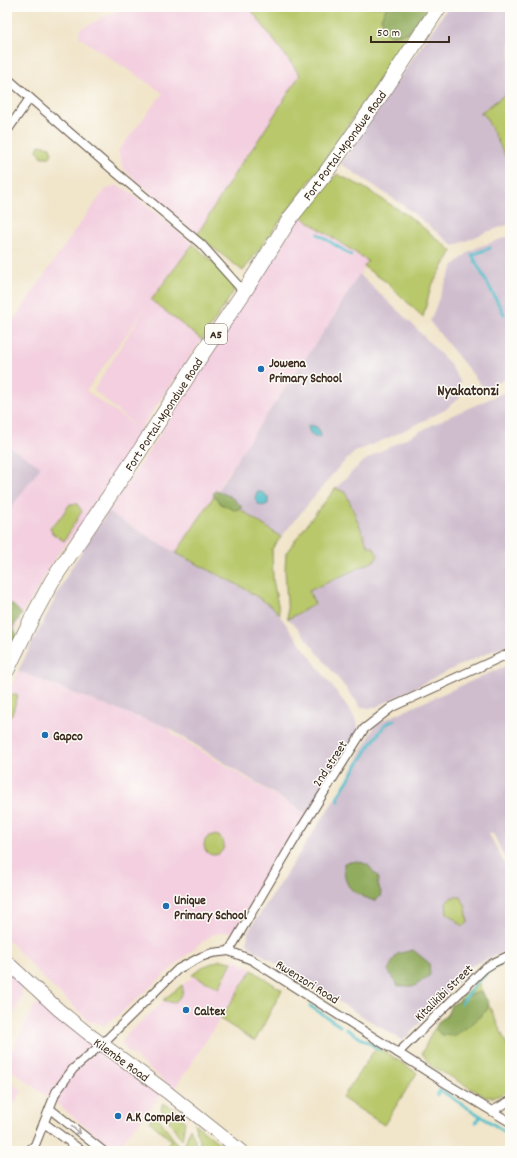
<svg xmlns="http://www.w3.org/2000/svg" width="517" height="1158" font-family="Dekko,sans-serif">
<rect width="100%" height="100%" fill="#fdfcf7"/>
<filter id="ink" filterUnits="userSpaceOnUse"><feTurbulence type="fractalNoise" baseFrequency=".025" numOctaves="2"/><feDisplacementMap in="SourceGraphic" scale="8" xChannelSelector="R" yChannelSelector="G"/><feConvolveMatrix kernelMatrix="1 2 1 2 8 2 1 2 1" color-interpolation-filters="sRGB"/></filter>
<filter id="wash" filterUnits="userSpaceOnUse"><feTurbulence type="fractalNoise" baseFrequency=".012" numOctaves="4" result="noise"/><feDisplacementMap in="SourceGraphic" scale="16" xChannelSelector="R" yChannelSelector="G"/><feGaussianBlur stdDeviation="0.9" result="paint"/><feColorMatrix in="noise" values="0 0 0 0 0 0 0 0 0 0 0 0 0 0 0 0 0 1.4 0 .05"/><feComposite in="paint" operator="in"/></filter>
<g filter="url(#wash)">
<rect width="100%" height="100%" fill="#f1e5ca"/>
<g fill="#f3cfdf" fill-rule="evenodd">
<polygon points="125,7 249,7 300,75 255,145 240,165 197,235 124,169 118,151 163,93 79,37 80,29"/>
<path d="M 117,185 L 129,191 L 193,244 L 151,300 L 202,340 L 140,430 L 87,518 L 53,561 L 32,599 L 23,612 L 7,651 L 7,330 L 73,233 L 105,190 ZM 147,305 L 94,390 L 135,426 L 86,391 Z"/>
<polygon points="300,216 368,261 333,318 246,445 176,553 108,512 159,436 180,400"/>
<polygon points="18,671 96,702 167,727 173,734 308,815 234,931 214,934 198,945 115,1018 104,1025 89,1021 44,979 7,939 7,698"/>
<polygon points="220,960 238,961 252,970 187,1070 174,1089 125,1049 122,1042 128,1033 180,987 209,964"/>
<polygon points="7,966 22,982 22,996 7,1030"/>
<polygon points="46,1001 162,1094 115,1151 80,1122 9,1068 7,1059 29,1017 35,1005"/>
<polygon points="7,1079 22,1091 7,1114"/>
</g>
<g fill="#cfbdce">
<polygon points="448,7 510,7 510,91 482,112 510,165 510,224 484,233 454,246 403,205 341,164"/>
<polygon points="510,236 510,377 489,387 483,387 430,322 442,290 454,265 470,251 478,247"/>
<polygon points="359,274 413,325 449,363 460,381 460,397 445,410 397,434 355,452 338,468 281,537 216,493 246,445 333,318"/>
<polygon points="510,390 510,643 456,667 376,707 369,708 361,707 296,626 288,619 315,604 309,591 374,561 336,488 361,463 381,451 446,418"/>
<polygon points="7,445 41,467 7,513"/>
<polygon points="108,512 176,553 242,587 274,608 352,713 358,725 357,734 308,815 167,727 96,702 18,671 71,568"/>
<polygon points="510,664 510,870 494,835 488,832 510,874 510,949 471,966 403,1041 254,950 247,943 248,932 344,785 375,726 386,719"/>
</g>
<g fill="#b8c86b" stroke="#7a7944">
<polygon points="249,7 387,7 381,18 389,36 410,32 362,105 318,170 243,271 197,235 240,165 255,145 300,75"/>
<polygon points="510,91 510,165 484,114 480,113"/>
<polygon points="39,145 50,147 52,153 50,157 42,157 37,150"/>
<polygon points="337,174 363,187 410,217 452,251 431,287 423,317 385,281 364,267 368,261 300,216"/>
<polygon points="193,244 224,272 233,282 234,291 202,340 151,300"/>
<polygon points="336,488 346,493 368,546 373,547 378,555 376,559 374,559 374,561 309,591 315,604 288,619 285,570 286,553 310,520"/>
<polygon points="216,493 281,537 272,549 273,580 280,615 274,608 242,587 176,553"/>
<polygon points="70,504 77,504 82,511 64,541 52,533 50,527 57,522"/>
<polygon points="11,695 18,695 12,714 7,720 7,701"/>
<circle cx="214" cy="845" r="10"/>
<polygon points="452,897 461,897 466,907 468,923 463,926 447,913 446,903"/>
<polygon points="220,960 232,962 219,988 192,975 202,967"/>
<polygon points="252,970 282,990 255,1041 220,1019"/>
<path d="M 478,982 L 510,1051 L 510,1089 C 502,1095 496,1098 486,1097 L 430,1065 L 422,1053 L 432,1032 L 462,996 Z"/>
<path d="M 182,985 C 185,994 180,998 173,1003 L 163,1000 Z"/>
<polygon points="377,1046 417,1073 384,1125 342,1098"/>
<polygon points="163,1103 176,1110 185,1122 182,1140 161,1109"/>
<polygon points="156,1114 179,1147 181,1151 164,1151 171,1140 149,1121"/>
<polygon points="194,1123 229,1151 201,1151 201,1147"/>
<polygon points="190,1128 195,1140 195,1151 189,1151 185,1144"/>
</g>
<g fill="#92ac5f" stroke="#666b3e">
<polygon points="387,7 429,7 410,32 389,36 381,18"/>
<polygon points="216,490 231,497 243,508 234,510 221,504 213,494"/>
<polygon points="7,602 13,605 22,614 13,627 17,635 7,656"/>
<path d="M 358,861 L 368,865 L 378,877 L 378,885 L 381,892 L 380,897 L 374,901 C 351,892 344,889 344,863 Z"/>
<polygon points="413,950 429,963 430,975 415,986 398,986 388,970 397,954"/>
<polygon points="480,992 489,1002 487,1010 472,1024 454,1036 442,1035 435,1029 439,1021 447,1016 451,1005 470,995"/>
</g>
<g fill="#52bfca" stroke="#467474">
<polygon points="310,425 317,427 321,434 320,437 314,437 309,431 308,426"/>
<polygon points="257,492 262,492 268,497 268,504 262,506 257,503 255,498"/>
</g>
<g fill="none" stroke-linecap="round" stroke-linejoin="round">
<g stroke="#52bfca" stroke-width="3">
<polyline points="318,234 351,255"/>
<polyline points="490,248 472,255 504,314"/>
<polyline points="7,694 8,692"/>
<polyline points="339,801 338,796 369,747 385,725 394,720"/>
<path d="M 461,1004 C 473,986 488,967 510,960"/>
<polyline points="310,1006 340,1026"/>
<polyline points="346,1029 380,1050"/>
<polyline points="437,1095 440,1090 510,1135"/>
<polyline points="476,1122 481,1116"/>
</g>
</g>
</g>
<g filter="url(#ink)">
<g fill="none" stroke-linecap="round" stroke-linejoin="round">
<defs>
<g id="street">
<polyline points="7,78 113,170 201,244 244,292"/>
<polyline points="7,131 30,98"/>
<polyline points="229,951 299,832 364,729 392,707 510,653"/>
<polyline points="398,1053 485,968 493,963 510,955"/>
<polyline points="50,1109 103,1151"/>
<polyline points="492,1111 510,1101"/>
<polyline points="44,1123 82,1151"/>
<polyline points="28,1151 35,1145 56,1092 73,1069 102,1044 178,969 201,957 212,953 229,951 252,960 447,1084 510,1122"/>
</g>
<polyline id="primary" points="7,962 59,1010 90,1035 167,1092 241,1151"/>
<polyline id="highway" points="7,670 32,618 52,581 139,452 200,357 244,292 291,217 325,174 383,92 439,7"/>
</defs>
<use href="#street" stroke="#564638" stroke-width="10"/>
<use href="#primary" stroke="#564638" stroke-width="14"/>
<use href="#highway" stroke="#564638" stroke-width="16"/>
<use href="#street" stroke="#fff" stroke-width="8"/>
<use href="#primary" stroke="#fff" stroke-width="13"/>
<use href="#highway" stroke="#fff" stroke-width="15"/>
</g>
<defs><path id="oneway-shaft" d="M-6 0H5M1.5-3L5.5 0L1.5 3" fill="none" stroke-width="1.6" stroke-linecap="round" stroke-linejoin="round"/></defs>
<use stroke="#a79f9a" href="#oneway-shaft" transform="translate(76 1130) rotate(39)"/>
</g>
<g fill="#1f6fb2" stroke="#fdfcf7" stroke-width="1.5">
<circle cx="261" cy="369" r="4"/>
<circle cx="45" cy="735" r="4"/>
<circle cx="166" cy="906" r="4"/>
<circle cx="186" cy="1010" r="4"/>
<circle cx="118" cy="1116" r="4"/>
</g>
<g text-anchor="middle" stroke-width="3" stroke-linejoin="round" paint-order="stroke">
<rect fill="#fdfcf7" stroke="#75695f" stroke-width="1" x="205" y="324" width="22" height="20" rx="3"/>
<g font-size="12" font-weight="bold" fill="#3b2a1e">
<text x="216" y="338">A5</text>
</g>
<g font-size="13" fill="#3b2a1e" stroke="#fdfcf7">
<text transform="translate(344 145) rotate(-54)" y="5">Fort Portal-Mpondwe Road</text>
<text transform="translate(163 414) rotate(-57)" y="5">Fort Portal-Mpondwe Road</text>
<text transform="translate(329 763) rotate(-57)" y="5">2nd street</text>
<text transform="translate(308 981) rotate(32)" y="5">Rwenzori Road</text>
<text transform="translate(443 992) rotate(-44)" y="5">Kitalikibi Street</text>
<text transform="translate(122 1059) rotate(36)" y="5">Kilembe Road</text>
</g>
<g font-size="13" font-weight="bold" fill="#3b2a1e" stroke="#fdfcf7" text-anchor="start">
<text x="269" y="367">Jowena<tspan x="269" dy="15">Primary School</tspan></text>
<text x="53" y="740">Gapco</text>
<text x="174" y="904">Unique<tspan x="174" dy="15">Primary School</tspan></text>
<text x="194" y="1015">Caltex</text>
<text x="126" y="1121">A.K Complex</text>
</g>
<g font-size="15" font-weight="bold" fill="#3b2a1e" stroke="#fdfcf7">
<text x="468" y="395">Nyakatonzi</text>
</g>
</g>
<rect width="517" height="1158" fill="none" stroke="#fdfcf7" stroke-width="24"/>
<path d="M371 36v6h78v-6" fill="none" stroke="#3b2a1e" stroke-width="2"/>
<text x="377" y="36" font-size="12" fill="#3b2a1e" stroke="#fdfcf7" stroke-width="3" paint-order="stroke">50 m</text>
</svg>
